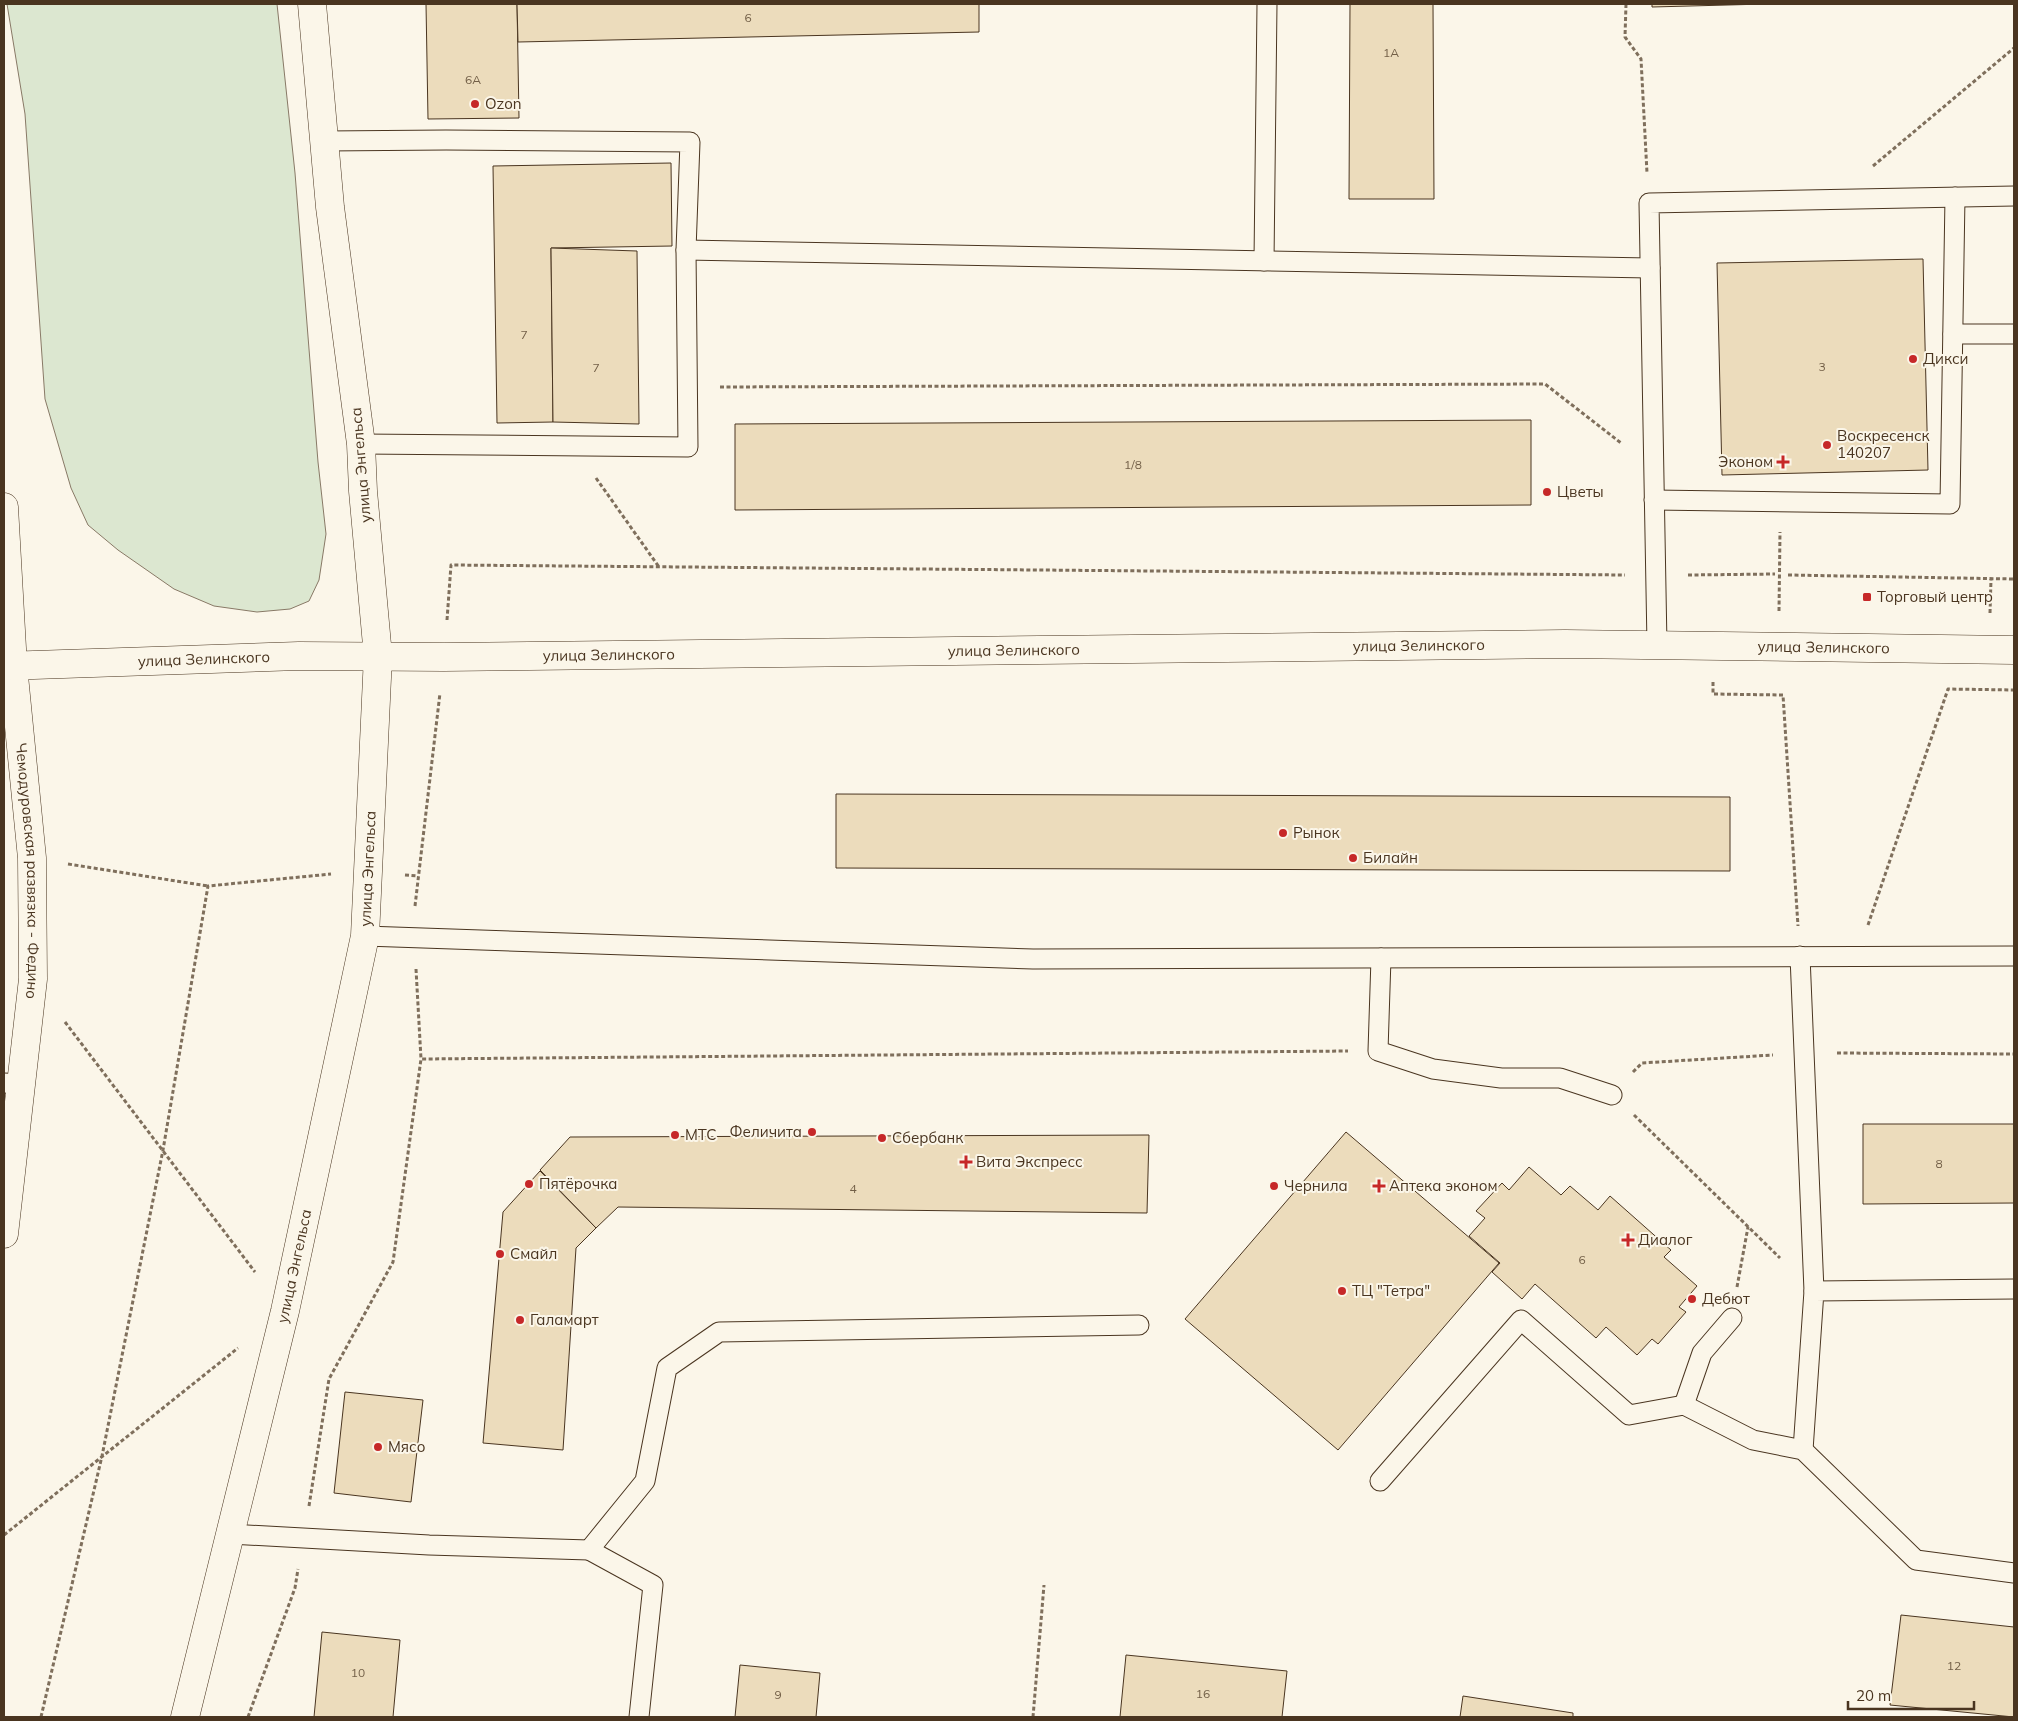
<svg xmlns="http://www.w3.org/2000/svg" width="2018" height="1721" font-family="Mulish,sans-serif">
<rect width="100%" height="100%" fill="#fbf6e9"/>
<polygon fill="#dce7d0" stroke="#887966" points="7,4 277,4 295,173 318,462 326,534 319,580 309,601 290,609 257,612 214,606 174,589 118,550 88,525 71,488 45,399 25,114"/>
<g fill="#ecdcbc" stroke="#4a3520">
<polygon points="426,4 517,4 519,118 428,119"/>
<polygon points="517,4 979,4 979,32 518,42"/>
<polygon points="1350,4 1433,4 1434,199 1349,199"/>
<polygon points="1652,4 1765,4 1652,7"/>
<polygon points="671,163 672,246 551,248 553,422 497,423 493,166"/>
<polygon points="551,248 637,251 639,424 553,422"/>
<polygon points="1923,259 1928,470 1722,475 1717,263"/>
<polygon points="1531,420 1531,505 735,510 735,424"/>
<polygon points="836,794 1730,797 1730,871 836,868"/>
<polygon points="1863,1124 2014,1124 2014,1203 1863,1204"/>
<polygon points="1346,1132 1499,1263 1338,1450 1185,1319"/>
<polygon points="1149,1135 1147,1213 618,1207 596,1228 540,1170 570,1137"/>
<polygon points="1529,1167 1561,1195 1570,1186 1598,1210 1610,1196 1671,1250 1664,1257 1697,1286 1679,1307 1686,1312 1658,1344 1652,1339 1637,1355 1606,1327 1596,1338 1535,1284 1522,1299 1492,1272 1500,1263 1469,1236 1485,1218 1476,1211 1502,1183 1509,1190"/>
<polygon points="540,1171 596,1228 576,1248 563,1450 483,1443 503,1212"/>
<polygon points="345,1392 423,1400 411,1502 334,1493"/>
<polygon points="1901,1615 2014,1627 2014,1717 1890,1705"/>
<polygon points="322,1632 400,1640 393,1717 314,1717"/>
<polygon points="1126,1655 1287,1671 1282,1717 1120,1717"/>
<polygon points="740,1665 820,1673 816,1717 735,1717"/>
<polygon points="1463,1696 1573,1713 1573,1717 1460,1717"/>
</g>
<g fill="none" stroke-linecap="round" stroke-linejoin="round">
<defs>
<g id="lane">
<polyline points="325,141 446,140 690,142 686,250 688,447 361,444"/>
<polyline points="686,250 1650,268"/>
<polyline points="1264,261 1267,4"/>
<polyline points="1953,334 2014,334"/>
<polyline points="1654,500 1950,504 1955,197"/>
<polyline points="1657,645 1649,203 2014,196"/>
<polyline points="365,936 1033,959 2014,956"/>
<polyline points="1800,956 1814,1291"/>
<polyline points="1381,958 1378,1051 1433,1069 1501,1078 1560,1078 1612,1095"/>
<polyline points="4,1083 21,1084"/>
<polyline points="1684,1405 1702,1353 1732,1318"/>
<polyline points="1803,1450 1814,1291 2014,1289"/>
<polyline points="1380,1481 1521,1320 1629,1415 1684,1405 1753,1440 1803,1450 1916,1560 2014,1573"/>
<polyline points="230,1534 429,1545 589,1550 645,1481 667,1368 719,1332 1139,1325"/>
<polyline points="589,1550 653,1585 639,1717"/>
</g>
<g id="street">
<path id="s1" d="M 185,1717 L 285,1311 L 365,936 L 378,656 L 363,491 L 361,444 L 330,207 L 312,4"/>
</g>
<g id="secondary">
<path id="s2" d="M 4,507 L 13,666 L 32,858 L 33,979 L 4,1234"/>
<path id="s3" d="M 4,666 L 299,656 L 444,657 L 1565,644 L 2014,650"/>
</g>
</defs>
<use href="#lane" stroke="#4a3520" stroke-width="21"/>
<use href="#street" stroke="#4a3520" stroke-width="29"/>
<use href="#secondary" stroke="#4a3520" stroke-width="29"/>
<g stroke="#7f6f5c" stroke-width="3" stroke-dasharray="4 2.5" stroke-linecap="butt">
<polyline points="1626,4 1625,37 1641,59 1647,173"/>
<polyline points="1873,166 2014,48"/>
<polyline points="720,387 1545,384 1621,443"/>
<polyline points="596,478 659,567"/>
<polyline points="1688,575 1775,574"/>
<polyline points="1788,575 2014,579"/>
<polyline points="1779,611 1780,532"/>
<polyline points="1990,613 1991,579"/>
<polyline points="447,620 451,565 1625,575"/>
<polyline points="1713,682 1713,694 1783,695 1798,926"/>
<polyline points="68,864 208,886"/>
<polyline points="405,875 418,876"/>
<polyline points="415,906 440,693"/>
<polyline points="1868,925 1948,689 2014,690"/>
<polyline points="416,969 421,1059"/>
<polyline points="65,1022 255,1272"/>
<polyline points="1837,1053 2014,1054"/>
<polyline points="1633,1072 1642,1063 1773,1055"/>
<polyline points="1634,1115 1780,1258"/>
<polyline points="1737,1287 1748,1227"/>
<polyline points="309,1506 329,1379 393,1262 421,1059 1348,1051"/>
<polyline points="4,1535 238,1348"/>
<polyline points="41,1717 102,1456 163,1150 208,886 331,874"/>
<polyline points="248,1717 295,1588 298,1569"/>
<polyline points="1033,1717 1044,1585"/>
</g>
<use href="#lane" stroke="#fbf6e9" stroke-width="19"/>
<use href="#street" stroke="#fbf6e9" stroke-width="28"/>
<use href="#secondary" stroke="#fbf6e9" stroke-width="28"/>
</g>
<g fill="#c62828" stroke="#fbf6e9" stroke-width="2">
<circle cx="475" cy="104" r="5"/>
<circle cx="1913" cy="359" r="5"/>
<circle cx="1827" cy="445" r="5"/>
<path d="M1780.5 454.5h5v5h5v5h-5v5h-5v-5h-5v-5h5z"/>
<circle cx="1547" cy="492" r="5"/>
<rect x="1862" y="592" width="10" height="10" rx="2.5"/>
<circle cx="1283" cy="833" r="5"/>
<circle cx="1353" cy="858" r="5"/>
<circle cx="812" cy="1132" r="5"/>
<circle cx="675" cy="1135" r="5"/>
<circle cx="882" cy="1138" r="5"/>
<path d="M963.5 1154.5h5v5h5v5h-5v5h-5v-5h-5v-5h5z"/>
<circle cx="529" cy="1184" r="5"/>
<circle cx="1274" cy="1186" r="5"/>
<path d="M1376.5 1178.5h5v5h5v5h-5v5h-5v-5h-5v-5h5z"/>
<path d="M1625.5 1232.5h5v5h5v5h-5v5h-5v-5h-5v-5h5z"/>
<circle cx="500" cy="1254" r="5"/>
<circle cx="1342" cy="1291" r="5"/>
<circle cx="1692" cy="1299" r="5"/>
<circle cx="520" cy="1320" r="5"/>
<circle cx="378" cy="1447" r="5"/>
</g>
<g text-anchor="middle" stroke-width="4" stroke-linejoin="round" paint-order="stroke">
<g font-size="12" fill="#725f47">
<text x="748" y="22">6</text>
<text x="1391" y="57">1А</text>
<text x="473" y="84">6А</text>
<text x="524" y="339">7</text>
<text x="1822" y="371">3</text>
<text x="596" y="372">7</text>
<text x="1133" y="469">1/8</text>
<text x="1939" y="1168">8</text>
<text x="853" y="1193">4</text>
<text x="1582" y="1264">6</text>
<text x="1954" y="1670">12</text>
<text x="358" y="1677">10</text>
<text x="1203" y="1698">16</text>
<text x="778" y="1699">9</text>
</g>
<g font-size="15" fill="#4a3520" stroke="#fbf6e9" text-anchor="start">
<text x="485" y="109">Ozon</text>
<text x="1923" y="364">Дикси</text>
<text x="1837" y="441">Воскресенск<tspan x="1837" dy="17">140207</tspan></text>
<text x="1773" y="467" text-anchor="end">Эконом</text>
<text x="1557" y="497">Цветы</text>
<text x="1877" y="602">Торговый центр</text>
<text x="1293" y="838">Рынок</text>
<text x="1363" y="863">Билайн</text>
<text x="802" y="1137" text-anchor="end">Феличита</text>
<text x="685" y="1140">МТС</text>
<text x="892" y="1143">Сбербанк</text>
<text x="976" y="1167">Вита Экспресс</text>
<text x="539" y="1189">Пятёрочка</text>
<text x="1284" y="1191">Чернила</text>
<text x="1389" y="1191">Аптека эконом</text>
<text x="1638" y="1245">Диалог</text>
<text x="510" y="1259">Смайл</text>
<text x="1352" y="1296">ТЦ "Тетра"</text>
<text x="1702" y="1304">Дебют</text>
<text x="530" y="1325">Галамарт</text>
<text x="388" y="1452">Мясо</text>
</g>
<g font-size="15" fill="#4a3520" stroke="#fbf6e9">
<text transform="translate(361 465) rotate(-95)" y="5">улица Энгельса</text>
<text dy="5" stroke="none"><textPath href="#s3" startOffset="1415">улица Зелинского</textPath></text>
<text dy="5" stroke="none"><textPath href="#s3" startOffset="1820">улица Зелинского</textPath></text>
<text dy="5" stroke="none"><textPath href="#s3" startOffset="1010">улица Зелинского</textPath></text>
<text dy="5" stroke="none"><textPath href="#s3" startOffset="605">улица Зелинского</textPath></text>
<text dy="5" stroke="none"><textPath href="#s3" startOffset="200">улица Зелинского</textPath></text>
<text dy="5" stroke="none"><textPath href="#s1" startOffset="869">улица Энгельса</textPath></text>
<text dy="5" stroke="none"><textPath href="#s2" startOffset="365">Чемодуровская развязка - Федино</textPath></text>
<text dy="5" stroke="none"><textPath href="#s1" startOffset="464">улица Энгельса</textPath></text>
</g>
</g>
<rect width="2018" height="1721" fill="none" stroke="#4a3520" stroke-width="10"/>
<path d="M1848 1701v8h126v-8" fill="none" stroke="#4a3520" stroke-width="2.5"/>
<text x="1856" y="1701" font-size="15" fill="#4a3520" stroke="#fbf6e9" stroke-width="4" paint-order="stroke">20 m</text>
</svg>
